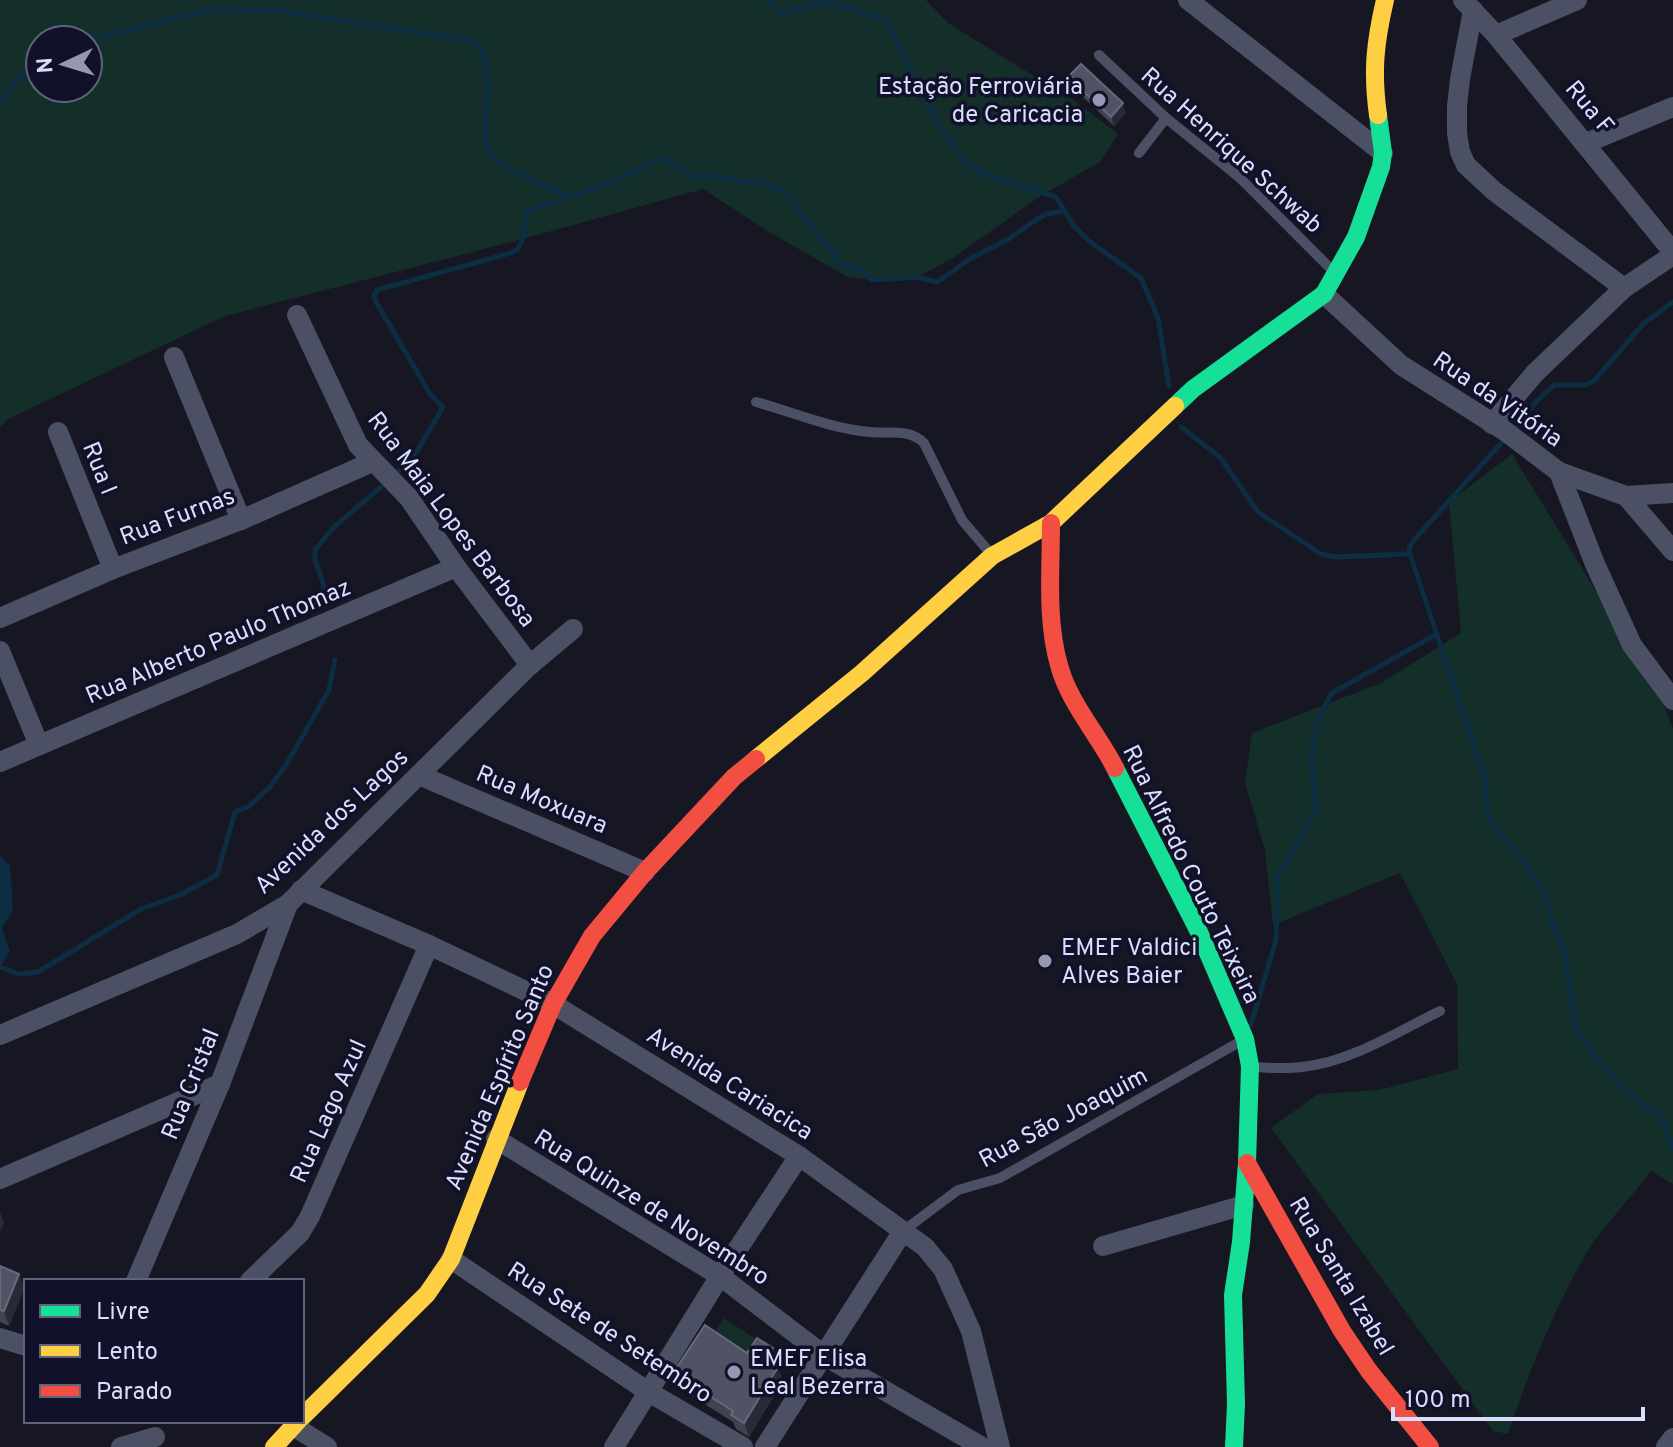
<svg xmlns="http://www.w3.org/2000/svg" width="1673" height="1447" font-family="Overpass,sans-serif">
<rect width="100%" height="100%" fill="#171723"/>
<g fill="#142e29" fill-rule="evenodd">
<path d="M 0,0 L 926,0 L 948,23 L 1076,102 L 1118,134 L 1100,162 L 1039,197 L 953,258 L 914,279 L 889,282 L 848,277 L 769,232 L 703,189 L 519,240 L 225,316 L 8,419 L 0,427 ZM 40,40 L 88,40 L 88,88 L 40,88 Z"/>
<path d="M 1512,454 L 1661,697 L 1673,729 L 1673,1184 L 1651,1171 C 1629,1201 1602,1226 1583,1259 C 1552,1314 1528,1374 1508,1434 L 1493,1431 L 1271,1128 L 1318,1094 L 1379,1090 L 1458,1069 L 1457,984 L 1400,873 L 1273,925 L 1265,850 L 1245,783 L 1252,733 L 1381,683 L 1461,633 L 1449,502 Z"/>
<polygon points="724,1318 766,1346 753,1367 710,1339"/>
</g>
<polygon fill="#0d2d43" points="0,855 10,866 13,910 2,928 10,951 0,967"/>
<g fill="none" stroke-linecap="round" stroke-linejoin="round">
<g stroke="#0d2d43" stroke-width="5">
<polyline points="766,0 782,14 815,4 835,4 887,20 919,92 963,161 986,175 1056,197 1074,226 1089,241 1141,278 1158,318 1169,386"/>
<path d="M 87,40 L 214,9 L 283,11 L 471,41 C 502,58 478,122 489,153 L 512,170 L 568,197"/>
<polyline points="0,103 26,69 40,56"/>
<polyline points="1181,427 1220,457 1258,512 1321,554 1335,557 1410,554"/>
<polyline points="1514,429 1536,402 1554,385 1585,385 1594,381 1643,324 1673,302"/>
<polyline points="1503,441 1413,541 1409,548 1410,554 1485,779 1488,818 1523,861 1545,895 1551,920 1564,952 1577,1030 1602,1065 1625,1090 1649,1109 1660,1114 1673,1148"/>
<polyline points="396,473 416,453 443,407 430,394 376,302 374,295 377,290 511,253 518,249 526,231 525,218 527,211 603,186 633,173 653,160 659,159 666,161 696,178 720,176 741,182 761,182 785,193 835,255 840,264 858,268 872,280 918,277 937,282 973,257 1007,240 1036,220 1046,214 1065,211"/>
<polyline points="324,606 324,586 315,560 315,550 334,527 381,487"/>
<polyline points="0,967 19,974 38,972 141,909 180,895 217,875 235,812 248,807 269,788 286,765 329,690 335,660"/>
<polyline points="1251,1024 1276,940 1278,877 1316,810 1311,756 1319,716 1332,693 1437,634"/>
</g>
<g stroke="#4c5064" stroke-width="10">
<polyline points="1099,55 1166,118 1239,177 1335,273"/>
<polyline points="1139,153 1166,118"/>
<path d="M 756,402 C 793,412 832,429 870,432 C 889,434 909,428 924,443 L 962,520 L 991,554"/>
<path d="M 1252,1067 C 1269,1068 1285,1069 1302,1067 C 1351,1062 1397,1032 1440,1011"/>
<polyline points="903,1231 958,1190 1000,1178 1243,1040"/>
</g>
<g stroke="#4c5064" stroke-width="20">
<polyline points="1188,0 1383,153"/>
<polyline points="1463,0 1496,35 1673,252"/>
<polyline points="1473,10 1460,79 1457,106 1457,133 1460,152 1466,165 1494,191 1624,288"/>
<polyline points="1496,35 1577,0"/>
<polyline points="1586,143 1673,107"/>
<polyline points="1324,294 1401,365 1505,431 1559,472 1595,564 1632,645 1673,700"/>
<polyline points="297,315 358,445 409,498 456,567 530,665"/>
<polyline points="174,357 241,520"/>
<polyline points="1492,424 1535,373 1624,288 1673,255"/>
<polyline points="58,432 113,569"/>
<polyline points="1559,472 1626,496 1673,493"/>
<polyline points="1626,496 1673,551"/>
<polyline points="0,618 113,569 241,520 372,462"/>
<polyline points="0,651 39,745"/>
<polyline points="0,762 456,567"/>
<polyline points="419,775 645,872"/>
<polyline points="301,890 429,945 553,1004 799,1156 925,1247 943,1269 971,1331 1000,1447"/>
<polyline points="0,1035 237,934 288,904 530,665 573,629"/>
<polyline points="496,1139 720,1276 825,1356 982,1447"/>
<polyline points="0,1179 220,1084"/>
<polyline points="1103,1246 1244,1205"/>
<polyline points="451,1259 647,1391 743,1447"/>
<polyline points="136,1281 220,1084 288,904"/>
<polyline points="250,1281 300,1233 310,1216 429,945"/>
<polyline points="0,1338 26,1346"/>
<polyline points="293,1426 327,1447"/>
<polyline points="121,1447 155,1437"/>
<polyline points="614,1447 720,1276 799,1156"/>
<polyline points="765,1447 903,1231"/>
<polyline points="1666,1447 1673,1438"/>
</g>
<g stroke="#16e098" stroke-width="18">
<polyline points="1175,406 1193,389 1324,294 1356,237 1381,167 1383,153 1378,115"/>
<polyline points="1115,768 1199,932 1245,1039 1250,1066 1247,1163 1241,1242 1233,1295 1236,1404 1234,1447"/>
</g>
<g stroke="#ffcf43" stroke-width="18">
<path d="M 1378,115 C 1372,71 1375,43 1385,0"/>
<polyline points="756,759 862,673 992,556 1051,523 1175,406"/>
<polyline points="302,1417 427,1294 451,1259 520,1082"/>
<polyline points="274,1447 298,1421"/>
</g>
<g stroke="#f24e42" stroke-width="18">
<path d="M 1051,523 C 1051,569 1046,620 1059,665 C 1069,703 1098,734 1115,768"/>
<polyline points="520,1082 553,1004 592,936 645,872 734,777 756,759"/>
<polyline points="1247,1163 1342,1331 1369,1371 1430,1447"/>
</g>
</g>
<g fill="#414252">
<polygon points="1068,77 1126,113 1114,126 1072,87"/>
<polygon points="0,1266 19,1274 24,1288 9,1326 0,1322"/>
<polygon points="747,1353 778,1362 776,1365 783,1381 749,1437 736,1429 733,1422 678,1387 673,1373"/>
</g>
<g fill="#292a37">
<polygon points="1123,103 1126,113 1114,126 1111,117"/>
<polygon points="0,1212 4,1223 0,1232"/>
<polygon points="19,1274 24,1288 9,1326 4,1311"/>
<polygon points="773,1348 778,1362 771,1373 766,1359"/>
<polygon points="778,1367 783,1381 749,1437 744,1423"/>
</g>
<g fill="#515364" stroke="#66687c" stroke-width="2">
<polygon points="1081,64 1123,103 1111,117 1068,77"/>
<polygon points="0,1266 19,1274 4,1311 0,1310"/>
<polygon points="705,1325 747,1353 757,1338 773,1348 766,1359 778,1367 744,1423 731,1415 733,1411 673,1373"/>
</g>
<g fill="#9698b1" stroke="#111229" stroke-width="3">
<circle cx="1099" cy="100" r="8"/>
<circle cx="1045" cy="961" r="8"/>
<circle cx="734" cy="1372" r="8"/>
</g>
<g text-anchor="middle" stroke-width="7" stroke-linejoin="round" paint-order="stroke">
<g font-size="24" fill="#dadefe" stroke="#111229" text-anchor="start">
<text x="1083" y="94" text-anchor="end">Estação Ferroviária<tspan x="1083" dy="28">de Caricacia</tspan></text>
<text x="1061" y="955">EMEF Valdici<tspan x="1061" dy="28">Alves Baier</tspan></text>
<text x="750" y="1366">EMEF Elisa<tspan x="750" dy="28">Leal Bezerra</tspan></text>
</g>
<g font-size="24" fill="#dadefe" stroke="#111229">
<text transform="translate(1590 107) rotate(50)" y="8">Rua F</text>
<text transform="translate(1232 150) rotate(42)" y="8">Rua Henrique Schwab</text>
<text transform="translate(1498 399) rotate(34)" y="8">Rua da Vitória</text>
<text transform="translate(100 468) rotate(68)" y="8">Rua I</text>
<text transform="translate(177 516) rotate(-21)" y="8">Rua Furnas</text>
<text transform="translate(452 519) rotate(53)" y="8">Rua Maia Lopes Barbosa</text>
<text transform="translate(218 641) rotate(-23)" y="8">Rua Alberto Paulo Thomaz</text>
<text transform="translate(542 799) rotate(23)" y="8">Rua Moxuara</text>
<text transform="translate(331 821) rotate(-43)" y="8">Avenida dos Lagos</text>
<text transform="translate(1192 874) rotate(64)" y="8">Rua Alfredo Couto Teixeira</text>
<text transform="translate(499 1077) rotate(-67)" y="8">Avenida Espírito Santo</text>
<text transform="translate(730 1083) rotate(32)" y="8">Avenida Cariacica</text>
<text transform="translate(190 1084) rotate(-68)" y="8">Rua Cristal</text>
<text transform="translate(328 1111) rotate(-66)" y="8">Rua Lago Azul</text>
<text transform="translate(1063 1117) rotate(-28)" y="8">Rua São Joaquim</text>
<text transform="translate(652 1207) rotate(32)" y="8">Rua Quinze de Novembro</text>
<text transform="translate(1342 1276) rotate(59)" y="8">Rua Santa Izabel</text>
<text transform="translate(610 1332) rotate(33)" y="8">Rua Sete de Setembro</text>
</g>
</g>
<rect x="24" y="1279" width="280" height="144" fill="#111229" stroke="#61647e" stroke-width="2"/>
<rect x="40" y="1305" width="40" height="12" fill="#16e098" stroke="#61647e" stroke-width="2"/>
<text x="96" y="1319" font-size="24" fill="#dadefe">Livre</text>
<rect x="40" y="1345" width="40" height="12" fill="#ffcf43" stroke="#61647e" stroke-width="2"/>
<text x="96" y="1359" font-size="24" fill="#dadefe">Lento</text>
<rect x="40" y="1385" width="40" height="12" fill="#f24e42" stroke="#61647e" stroke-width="2"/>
<text x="96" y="1399" font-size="24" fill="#dadefe">Parado</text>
<g transform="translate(64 64) rotate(266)"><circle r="38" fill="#111229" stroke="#61647e" stroke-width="2"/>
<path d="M0-6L14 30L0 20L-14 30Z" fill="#9698b1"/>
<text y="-12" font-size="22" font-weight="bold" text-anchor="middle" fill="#dadefe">N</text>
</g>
<path d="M1393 1407v12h250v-12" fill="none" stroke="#dadefe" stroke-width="4"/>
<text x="1405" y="1407" font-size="24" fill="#dadefe" stroke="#111229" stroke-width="6" paint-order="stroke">100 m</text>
</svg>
